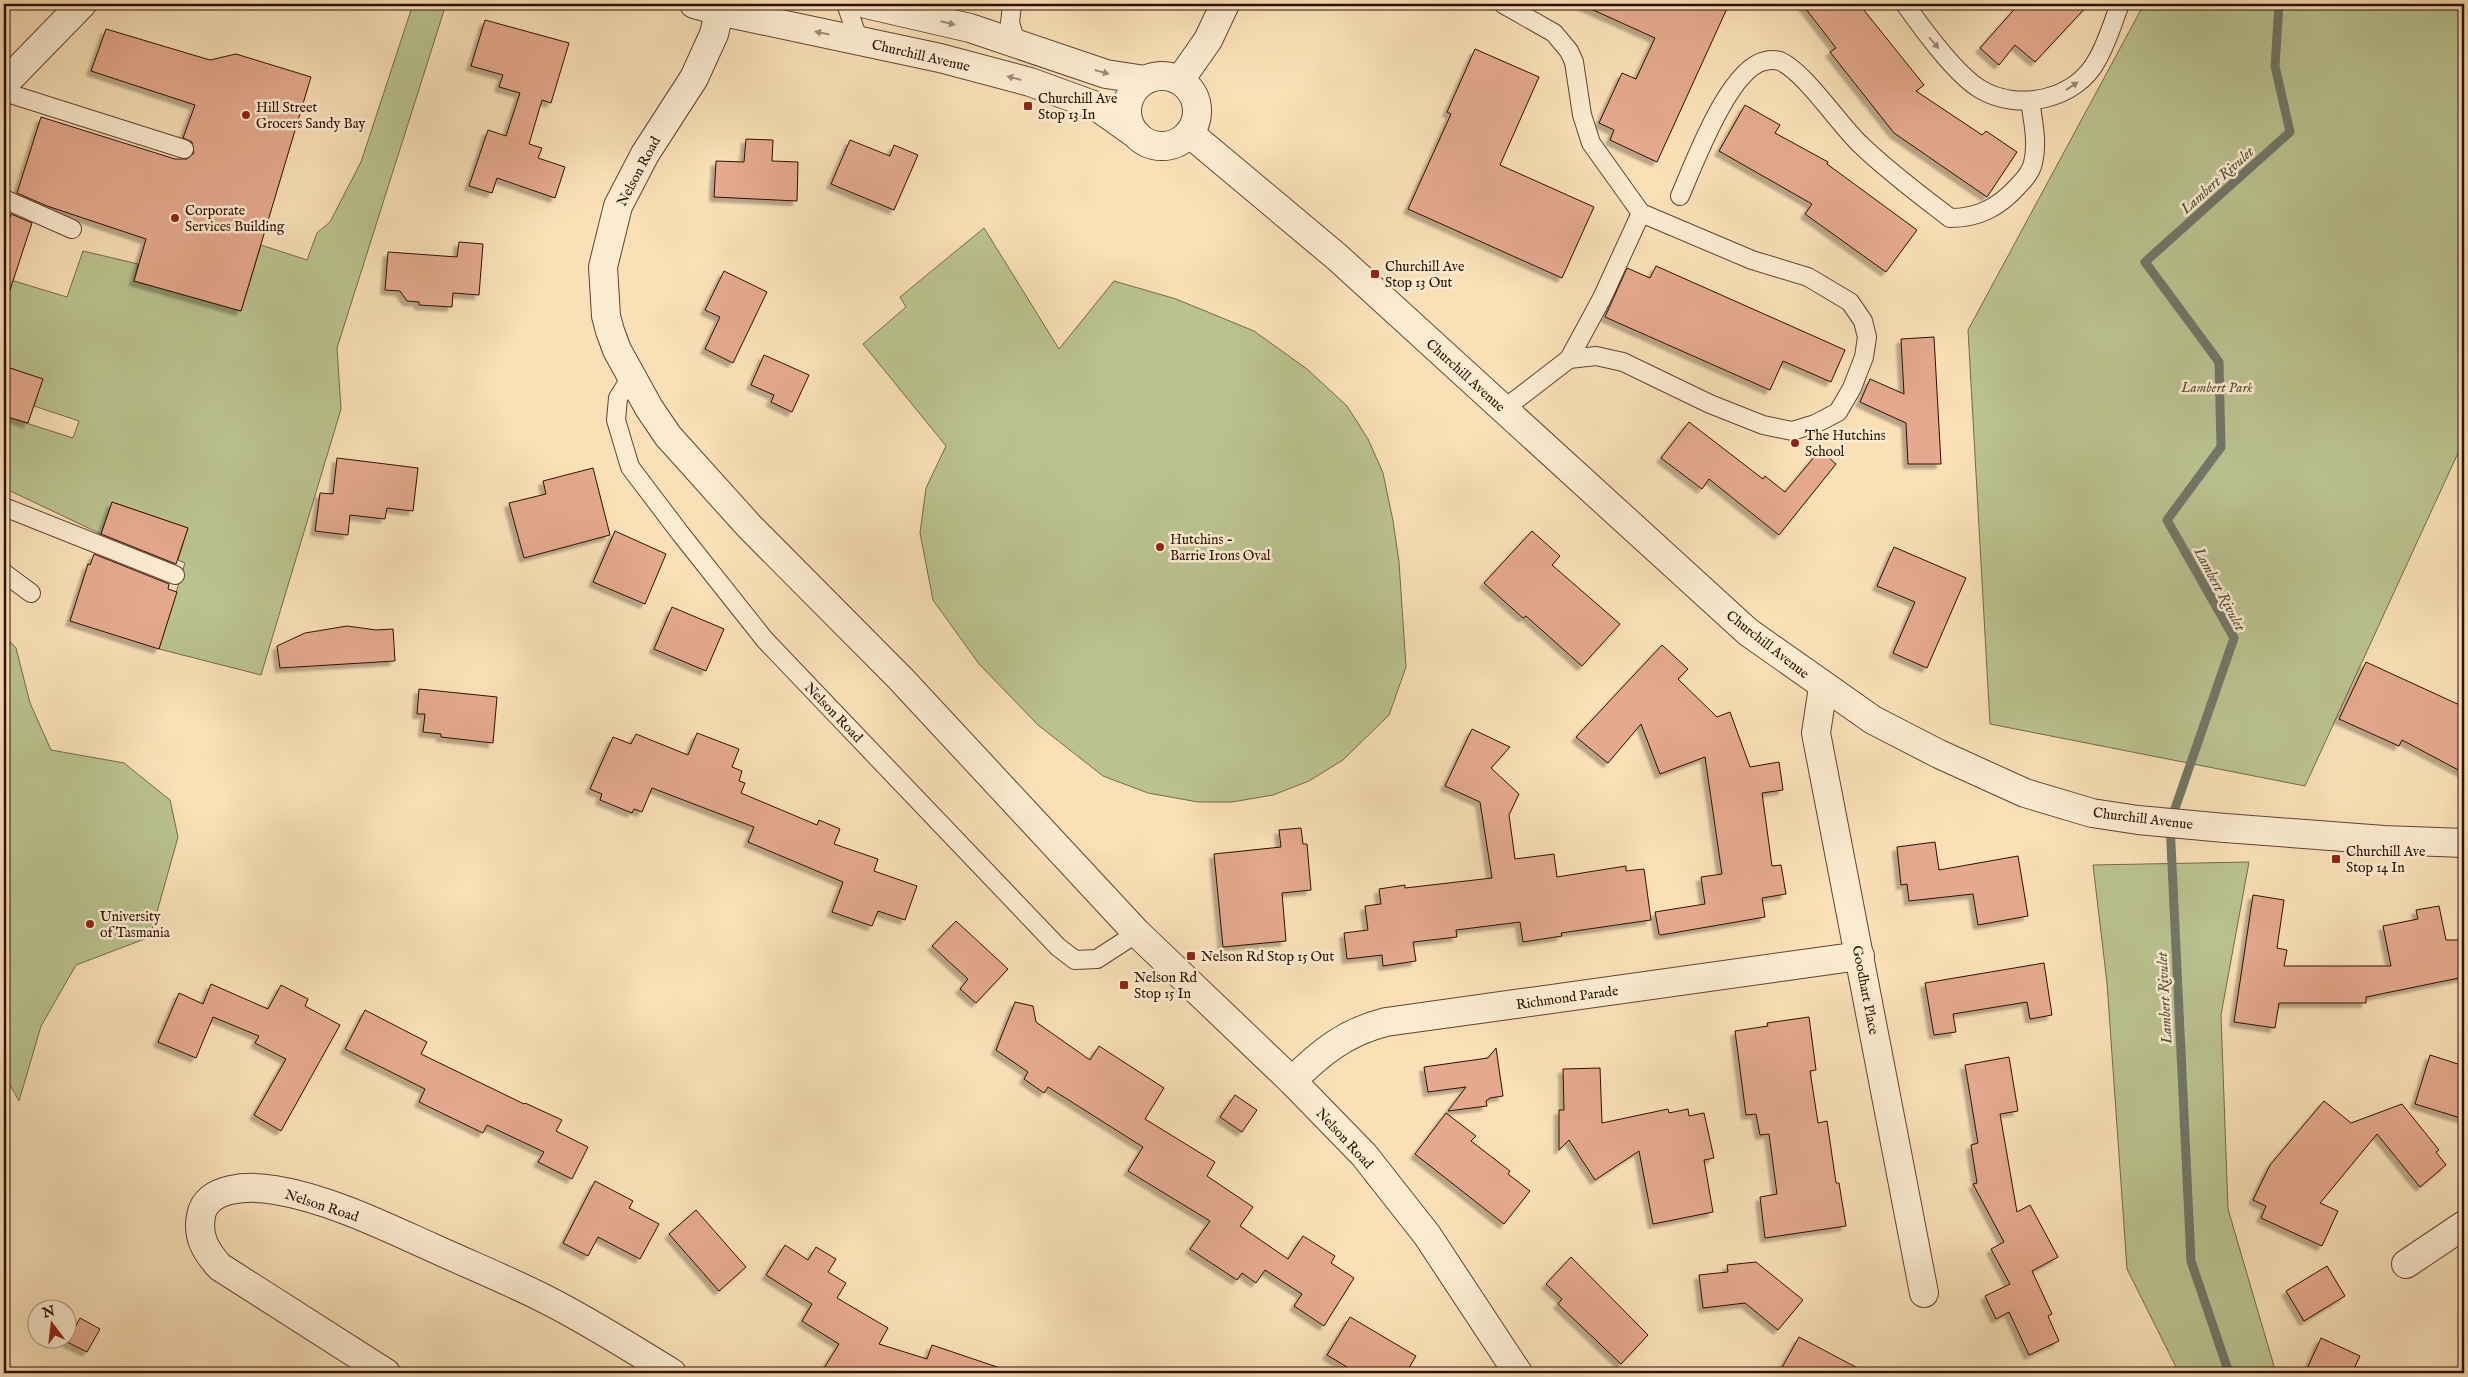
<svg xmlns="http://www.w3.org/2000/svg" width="2468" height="1377" font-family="'IM FELL English',serif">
<defs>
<filter id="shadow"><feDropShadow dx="-4.5" dy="4.5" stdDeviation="1" flood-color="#0004"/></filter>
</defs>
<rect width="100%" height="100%" fill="#f9e0b7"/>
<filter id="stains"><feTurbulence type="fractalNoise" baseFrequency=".004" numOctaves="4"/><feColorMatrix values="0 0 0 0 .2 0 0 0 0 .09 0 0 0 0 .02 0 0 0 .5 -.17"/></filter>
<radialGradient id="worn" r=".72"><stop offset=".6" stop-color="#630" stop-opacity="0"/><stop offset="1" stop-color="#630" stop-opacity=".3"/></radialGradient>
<g fill="#bac390" stroke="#75684a">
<polygon points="413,4 446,4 337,348 341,409 261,675 159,649 185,563 178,560 188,528 112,502 101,534 4,488 4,416 73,438 79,421 34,406 42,379 4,366 4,278 67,297 83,251 138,264 134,281 241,311 261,245 307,260 317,233 330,222 361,162"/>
<polygon points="2144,4 2464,4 2464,440 2305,786 1990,724 1968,330"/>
<polygon points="984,228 1059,349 1114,281 1176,299 1254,331 1307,369 1347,406 1368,439 1383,473 1393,521 1399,562 1406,667 1389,715 1343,760 1309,781 1273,795 1232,802 1198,802 1148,793 1103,776 1038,725 979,664 933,600 920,533 926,488 946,446 863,344 906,307 900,297"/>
<polygon points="4,635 16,648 30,703 51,750 124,763 170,800 178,837 150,937 76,965 41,1026 19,1101 4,1074"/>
<polygon points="2249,862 2221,1015 2228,1209 2276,1373 2179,1373 2127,1269 2107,983 2093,865"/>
</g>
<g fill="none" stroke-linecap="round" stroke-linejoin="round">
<polyline stroke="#727768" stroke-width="9" points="2229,1373 2191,1261 2170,823 2234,638 2167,520 2221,447 2219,362 2145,262 2290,132 2275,66 2279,4"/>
</g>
<g fill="#e4a98e" stroke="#300e03" filter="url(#shadow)">
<polygon points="1580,4 1729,4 1657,162 1610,140 1614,130 1599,123 1622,73 1636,79 1655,38"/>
<polygon points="1802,4 1859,4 1924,85 1916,91 1982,135 1986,131 2017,152 1987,197 1894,133 1830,52 1836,48"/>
<polygon points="2019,4 2089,4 2035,62 2015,45 1999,65 1980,48"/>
<polygon points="485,20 569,43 551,103 542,100 529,144 542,148 538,158 565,167 555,198 497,178 492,193 469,186 488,130 506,136 520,93 499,87 503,75 471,66"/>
<polygon points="106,29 210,60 236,54 311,77 241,311 134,281 146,239 47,206 17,193 41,117 175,159 187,159 194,153 192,142 183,138 195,105 91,71"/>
<polygon points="1475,49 1539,77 1500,165 1594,207 1562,278 1408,209 1451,114 1447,112"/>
<polygon points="1745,105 1780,125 1775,133 1828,162 1827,164 1917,230 1886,272 1805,214 1812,204 1719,151"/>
<polygon points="746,139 773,140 772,161 798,162 797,201 714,197 716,161 744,162"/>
<polygon points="850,140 890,156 894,145 918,155 894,210 831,184"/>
<polygon points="11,214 32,223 8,296 4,295 4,235"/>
<polygon points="459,242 483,244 479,295 453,293 452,307 419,305 419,302 407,301 400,291 385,290 388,252 457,257"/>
<polygon points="1656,266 1845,350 1831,382 1783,361 1770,390 1605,317 1627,268 1650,278"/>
<polygon points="724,271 767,292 733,363 705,349 720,317 705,310"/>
<polygon points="1934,337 1941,464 1908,464 1906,423 1860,402 1870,379 1904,394 1901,339"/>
<polygon points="764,355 809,375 792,412 771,402 774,395 751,385"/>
<polygon points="4,366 43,379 28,423 4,416"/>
<polygon points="1689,422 1763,479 1765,476 1785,492 1820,450 1836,464 1779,535 1709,479 1702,489 1661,458"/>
<polygon points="337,458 418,468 413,511 387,508 385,519 350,515 348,535 315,531 320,493 333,494"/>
<polygon points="593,468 610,535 524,558 509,503 546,494 543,481"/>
<polygon points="112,502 188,528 176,564 101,534"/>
<polygon points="615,531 666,554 645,604 593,582"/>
<polygon points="1532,531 1560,556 1552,565 1620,624 1582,666 1526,616 1523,618 1484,583"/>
<polygon points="1894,547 1966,578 1927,668 1893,653 1915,602 1877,586"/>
<polygon points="94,554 169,584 168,589 177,592 159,649 70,621 88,564 90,565"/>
<polygon points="672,607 724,629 706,671 654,649"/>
<polygon points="347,626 376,630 393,629 395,661 280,668 277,646 305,633"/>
<polygon points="1662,645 1688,669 1678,679 1717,717 1730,712 1750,767 1779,762 1783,790 1762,793 1772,866 1781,865 1786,894 1762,898 1765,917 1661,935 1659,934 1655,912 1705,904 1701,877 1722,874 1705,757 1660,774 1641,724 1608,763 1576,737"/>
<polygon points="2366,662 2464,707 2464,773 2402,740 2399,746 2339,719"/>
<polygon points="419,689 497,697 493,743 441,737 441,734 423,732 425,714 417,714"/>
<polygon points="1472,729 1510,747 1491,768 1519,794 1509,815 1515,859 1554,854 1557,877 1626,866 1626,871 1644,869 1651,920 1561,933 1562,936 1523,942 1520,922 1456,930 1457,937 1413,942 1416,961 1383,966 1382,955 1347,959 1344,933 1368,930 1365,906 1381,904 1379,889 1405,885 1405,888 1492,878 1480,802 1445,786"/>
<polygon points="697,733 739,749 732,767 742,771 739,781 745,783 741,793 817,825 819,820 840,829 834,844 878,859 874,871 917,886 905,920 878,911 872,926 832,912 843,882 748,842 754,827 652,788 642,812 634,809 632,813 600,800 602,794 590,789 613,737 631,744 636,734 688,755"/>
<polygon points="1301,828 1303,844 1307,844 1311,890 1282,893 1286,941 1223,947 1214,854 1281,847 1279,830"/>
<polygon points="1935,842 1939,870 2018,856 2028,916 1978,925 1973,894 1909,901 1907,884 1901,885 1897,847"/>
<polygon points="2253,895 2284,900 2277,948 2287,950 2284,966 2391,966 2383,926 2418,919 2416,910 2439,906 2446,940 2464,940 2464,977 2366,997 2366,1003 2279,1003 2275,1028 2234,1022"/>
<polygon points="956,921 1008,969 976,1003 960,989 968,979 932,946"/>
<polygon points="2044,963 2052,1015 2030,1019 2027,1002 1953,1014 1956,1032 1934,1035 1925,983"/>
<polygon points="211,984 268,1009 281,985 308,999 305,1006 340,1025 281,1131 254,1115 286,1059 255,1043 259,1036 213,1017 196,1058 158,1042 179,993 203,1004"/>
<polygon points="1015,1002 1033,1006 1036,1022 1090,1060 1099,1046 1164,1088 1145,1119 1215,1162 1207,1176 1253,1207 1240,1226 1288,1259 1303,1236 1335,1256 1331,1263 1354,1278 1324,1326 1294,1306 1302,1294 1265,1270 1256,1283 1242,1273 1237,1280 1190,1249 1210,1221 1128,1171 1143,1147 1048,1087 1044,1093 1024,1079 1028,1072 996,1050"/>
<polygon points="365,1010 427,1042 421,1054 524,1104 525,1103 562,1120 556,1131 588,1147 572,1179 538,1162 544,1152 487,1125 483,1133 419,1102 425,1089 345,1049"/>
<polygon points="1809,1017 1816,1070 1810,1071 1818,1123 1827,1121 1836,1183 1839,1183 1846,1226 1765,1238 1760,1197 1777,1194 1769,1134 1760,1135 1756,1114 1746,1115 1735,1031 1768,1026 1767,1023"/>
<polygon points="1496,1048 1503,1096 1490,1098 1486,1101 1487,1106 1448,1111 1466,1087 1428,1092 1424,1067 1488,1058"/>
<polygon points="2430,1055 2464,1066 2464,1119 2415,1104"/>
<polygon points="2009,1057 2018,1111 2000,1114 2017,1212 2030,1205 2058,1257 2032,1271 2052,1314 2048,1316 2059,1341 2029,1355 2009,1312 1996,1319 1985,1296 2010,1284 1991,1249 2004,1242 1973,1184 1977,1183 1971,1145 1978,1143 1965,1065"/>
<polygon points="1600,1068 1602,1123 1668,1109 1669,1113 1688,1109 1689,1116 1704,1113 1714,1158 1704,1160 1713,1212 1653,1224 1639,1151 1595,1180 1569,1140 1559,1150 1559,1110 1564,1110 1563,1069"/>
<polygon points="1235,1095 1257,1110 1242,1132 1220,1117"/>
<polygon points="2324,1101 2351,1123 2402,1104 2439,1150 2436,1152 2446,1165 2420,1187 2377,1134 2320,1203 2338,1211 2322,1246 2261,1218 2266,1206 2253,1200 2270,1165"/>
<polygon points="1446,1113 1476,1136 1471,1141 1510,1171 1508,1174 1530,1191 1504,1224 1415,1154"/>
<polygon points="595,1181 633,1201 629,1208 659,1224 640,1259 598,1237 588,1256 563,1243"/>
<polygon points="696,1210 746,1267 719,1291 669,1234"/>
<polygon points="785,1245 808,1260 816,1247 836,1259 828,1272 846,1283 837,1298 888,1328 879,1344 927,1359 932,1345 1003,1369 1003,1373 821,1373 839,1344 802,1321 812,1304 766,1275"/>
<polygon points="1571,1257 1648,1335 1621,1364 1558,1304 1562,1299 1546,1284"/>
<polygon points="1756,1262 1803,1300 1778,1330 1745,1303 1703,1308 1699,1275 1728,1272 1727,1265"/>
<polygon points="2327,1266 2345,1296 2304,1321 2286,1291"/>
<polygon points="1350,1317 1416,1356 1406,1373 1357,1373 1327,1355"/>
<polygon points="80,1318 100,1329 87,1352 67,1342"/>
<polygon points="1799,1337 1867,1373 1779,1373"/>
<polygon points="2321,1338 2360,1356 2352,1373 2305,1373"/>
</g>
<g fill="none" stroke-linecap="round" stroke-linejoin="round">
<defs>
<g id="service">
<polyline points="846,4 859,41"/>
<polyline points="1012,4 1010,23 1017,45"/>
<polyline points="1503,4 1554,33 1569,51 1574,62 1582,115 1591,143 1641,213 1752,260 1808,277 1850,302 1863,321 1867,337 1864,357 1852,388 1838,412 1815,424 1792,431 1763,425 1710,404 1623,362 1596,356 1569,359"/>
<path d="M 1905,4 C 1922,28 1955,74 1980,89 C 2018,112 2076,100 2097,60 C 2107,43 2113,22 2120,4"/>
<polyline points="4,92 184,149"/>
<path d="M 1680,196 C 1694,164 1729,68 1765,61 C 1769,60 1776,60 1780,61 C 1806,73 1839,125 1862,146 C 1889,172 1920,195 1950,218 C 1979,218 1999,207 2018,186 C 2024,180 2031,172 2033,163 C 2038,143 2033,121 2030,101"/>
<polyline points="4,199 72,229"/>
<polyline points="631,377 618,398 616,420 630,467 680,533 765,640 1058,947 1075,960 1097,959 1137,933"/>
<polyline points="1504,409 1569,359 1602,298 1641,213"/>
<polyline points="4,507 175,575"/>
<polyline points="4,573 31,593"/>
</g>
<g id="minor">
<polyline points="4,84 82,4"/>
<polyline points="1823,687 1816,733 1924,1293"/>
<path d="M 1292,1081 C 1321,1052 1346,1032 1386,1022 L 1860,956"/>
<polyline points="2406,1264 2464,1225"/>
</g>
<g id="tertiary">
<polyline points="694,4 719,11 940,58 1030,82 1096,106 1137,135"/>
<polyline points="721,4 714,34 694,78 645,154 618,206 603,267 606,316 610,331 617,350 649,408 668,436 749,526 900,678 1137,933 1292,1081 1364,1155 1427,1235 1518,1373"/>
<polyline points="866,4 970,28 1106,74 1145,80"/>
<circle cx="1162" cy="111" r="35"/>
<polyline points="1180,80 1208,40 1225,4"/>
<polyline points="1189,133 1337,257 1748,632 1873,720 1939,754 2025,793 2092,813 2138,820 2225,828 2384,840 2464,843"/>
<path d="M 386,1373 L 220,1267 C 206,1252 197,1237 201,1216 C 206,1185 252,1186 275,1190 C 329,1199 382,1225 431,1247 C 468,1264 505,1279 541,1297 C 586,1319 629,1347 672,1373"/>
</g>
</defs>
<use href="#service" stroke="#624230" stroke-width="20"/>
<use href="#minor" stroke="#624230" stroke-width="30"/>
<use href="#tertiary" stroke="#624230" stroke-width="30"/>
<use href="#service" stroke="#fbebd0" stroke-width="18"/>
<use href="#minor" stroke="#fbebd0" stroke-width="28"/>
<use href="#tertiary" stroke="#fbebd0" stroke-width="28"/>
</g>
<defs><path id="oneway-solid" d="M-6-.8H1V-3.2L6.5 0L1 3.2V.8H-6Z" transform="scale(1.25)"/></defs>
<g fill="#a08874">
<use href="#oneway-solid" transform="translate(948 23) rotate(14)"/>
<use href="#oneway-solid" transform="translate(822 33) rotate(-168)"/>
<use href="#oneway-solid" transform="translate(1934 43) rotate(49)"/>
<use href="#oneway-solid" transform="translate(1102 72) rotate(16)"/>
<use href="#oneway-solid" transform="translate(1014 78) rotate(-165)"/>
<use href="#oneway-solid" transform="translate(2072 86) rotate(-34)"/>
</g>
<g fill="#8f2418" stroke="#fbebd0" stroke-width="2">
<rect x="1023" y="101" width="10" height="10" rx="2.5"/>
<circle cx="246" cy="115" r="5"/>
<circle cx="175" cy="218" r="5"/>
<rect x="1370" y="269" width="10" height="10" rx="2.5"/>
<circle cx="1795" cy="443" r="5"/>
<circle cx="1160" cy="547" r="5"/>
<rect x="2331" y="854" width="10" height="10" rx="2.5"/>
<circle cx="90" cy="924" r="5"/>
<rect x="1186" y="951" width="10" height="10" rx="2.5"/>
<rect x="1119" y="980" width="10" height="10" rx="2.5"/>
</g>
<g text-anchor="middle" stroke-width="5" stroke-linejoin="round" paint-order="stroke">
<g font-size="14" fill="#300e03" stroke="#fbebd0">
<text transform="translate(921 55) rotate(13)" y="5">Churchill Avenue</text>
<text transform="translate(638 171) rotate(-62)" y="5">Nelson Road</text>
<text transform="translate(1466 375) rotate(42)" y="5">Churchill Avenue</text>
<text transform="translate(1768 644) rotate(38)" y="5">Churchill Avenue</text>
<text transform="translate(834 712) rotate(46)" y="5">Nelson Road</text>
<text transform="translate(2143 818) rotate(7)" y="5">Churchill Avenue</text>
<text transform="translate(1866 990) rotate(79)" y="5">Goodhart Place</text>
<text transform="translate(1567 997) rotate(-8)" y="5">Richmond Parade</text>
<text transform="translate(1345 1138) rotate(47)" y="5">Nelson Road</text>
<text transform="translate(322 1205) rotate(18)" y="5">Nelson Road</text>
</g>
<g font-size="14" fill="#300e03" stroke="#fbebd0" text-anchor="start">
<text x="1038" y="103">Churchill Ave<tspan x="1038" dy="16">Stop 13 In</tspan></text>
<text x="256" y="112">Hill Street<tspan x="256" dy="16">Grocers Sandy Bay</tspan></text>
<text x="185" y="215">Corporate<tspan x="185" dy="16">Services Building</tspan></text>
<text x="1385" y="271">Churchill Ave<tspan x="1385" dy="16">Stop 13 Out</tspan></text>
<text x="1805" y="440">The Hutchins<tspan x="1805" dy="16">School</tspan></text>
<text x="1170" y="544">Hutchins -<tspan x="1170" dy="16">Barrie Irons Oval</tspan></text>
<text x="2346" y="856">Churchill Ave<tspan x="2346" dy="16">Stop 14 In</tspan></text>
<text x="100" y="921">University<tspan x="100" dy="16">of Tasmania</tspan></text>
<text x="1201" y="961">Nelson Rd Stop 15 Out</text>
<text x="1134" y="982">Nelson Rd<tspan x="1134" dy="16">Stop 15 In</tspan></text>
</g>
<g font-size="14" font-style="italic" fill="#604d34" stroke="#fbebd0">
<text x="2217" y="392">Lambert Park</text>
</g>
<g font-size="15" font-style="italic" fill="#564b3e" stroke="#fbebd0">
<text transform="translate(2217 180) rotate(-42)" y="5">Lambert Rivulet</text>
<text transform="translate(2220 589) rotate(62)" y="5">Lambert Rivulet</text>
<text transform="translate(2164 998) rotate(-93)" y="5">Lambert Rivulet</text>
</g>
</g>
<rect width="2468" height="1377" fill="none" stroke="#f9e0b7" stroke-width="20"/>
<rect x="5" y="5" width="2458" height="1367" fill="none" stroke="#300e03" stroke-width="2.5"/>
<rect x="10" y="10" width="2448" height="1357" fill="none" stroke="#300e03"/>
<g transform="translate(52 1324) rotate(345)"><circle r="24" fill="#fbebd0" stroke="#aa937e"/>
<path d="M0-4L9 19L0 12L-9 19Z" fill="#8f2418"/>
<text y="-8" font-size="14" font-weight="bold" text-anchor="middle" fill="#300e03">N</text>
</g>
<rect width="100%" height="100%" filter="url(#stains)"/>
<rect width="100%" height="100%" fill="url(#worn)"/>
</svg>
